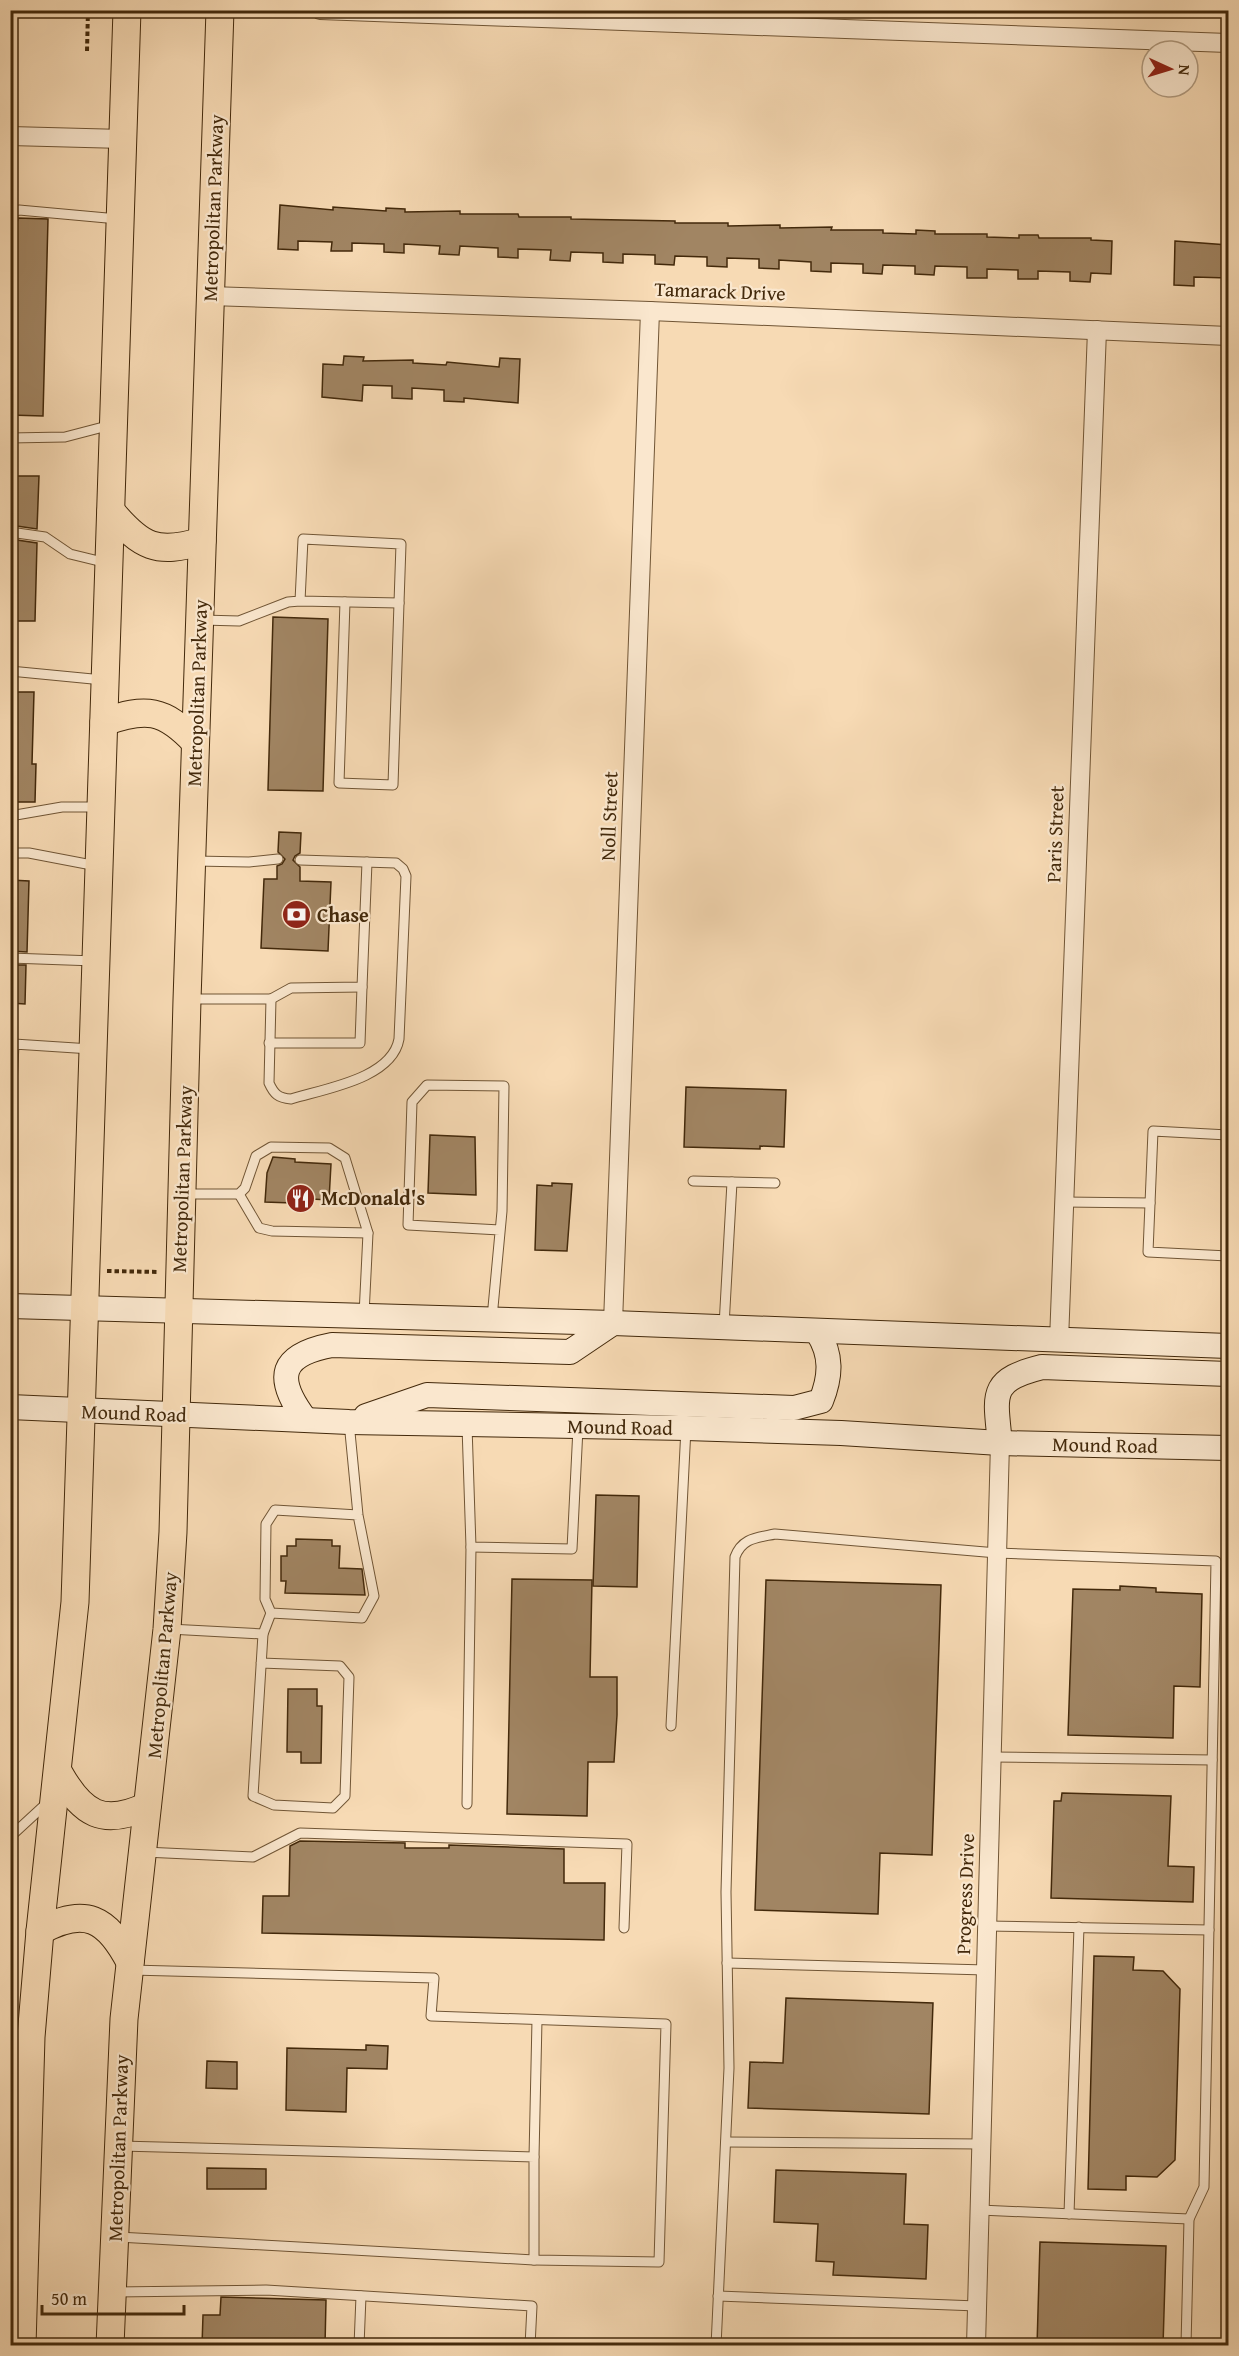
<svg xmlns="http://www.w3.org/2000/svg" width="1239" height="2356" font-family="'Gentium Book Plus',serif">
<rect width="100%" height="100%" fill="#f7dab4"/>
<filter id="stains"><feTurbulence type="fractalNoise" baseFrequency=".00333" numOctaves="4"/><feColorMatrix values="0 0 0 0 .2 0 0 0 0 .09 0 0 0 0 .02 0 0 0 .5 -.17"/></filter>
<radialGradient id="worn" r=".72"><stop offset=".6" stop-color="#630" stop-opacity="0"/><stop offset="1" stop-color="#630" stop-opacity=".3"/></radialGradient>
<g fill="#a18563" stroke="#43290b" stroke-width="1.5">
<polygon points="280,205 333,210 333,207 386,211 386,208 405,209 405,212 460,211 460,214 518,214 519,217 571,217 571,219 675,221 675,223 728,223 728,226 780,225 780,228 832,227 831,230 883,230 883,233 916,234 916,230 935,231 935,234 987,234 987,237 1019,238 1019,235 1038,235 1039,238 1091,238 1091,240 1112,241 1111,274 1091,273 1090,282 1070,281 1070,272 1038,271 1038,279 1018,279 1018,270 987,269 987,278 967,278 967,267 935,266 934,275 915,274 915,266 883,265 882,274 863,273 863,264 831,263 831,272 811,271 811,262 779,260 779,269 759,268 759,259 727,258 727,267 707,266 707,257 675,256 674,265 655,264 655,255 623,254 623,263 603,262 603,253 571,252 570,261 550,260 551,250 518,249 518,258 498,257 498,248 460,246 459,255 439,254 440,246 404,244 404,253 384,252 384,244 352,243 352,251 331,251 332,242 298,241 298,250 278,249"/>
<polygon points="18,218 48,219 43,416 10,415 10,228 16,228"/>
<polygon points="1175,241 1228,245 1228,278 1194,277 1194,286 1174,285"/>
<polygon points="344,356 364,357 363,361 413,360 413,363 446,365 447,362 499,367 500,358 520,359 518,403 464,398 464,402 444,401 444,390 412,388 412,399 392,398 392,386 363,385 362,401 322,397 323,364 343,365"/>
<polygon points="10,476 39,476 37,529 10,525"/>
<polygon points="10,539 37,543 35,621 10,621"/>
<polygon points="273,617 328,619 323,791 268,790"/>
<polygon points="10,692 34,692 32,764 36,764 35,802 14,802 15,791 10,791"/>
<polygon points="279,832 301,833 300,853 295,856 293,860 300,867 300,881 331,882 328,951 261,948 264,879 277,879 277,866 282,864 285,859 278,852"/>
<polygon points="10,880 29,881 27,952 10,951"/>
<polygon points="10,965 26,965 25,1004 10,1003"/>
<polygon points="686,1087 786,1090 784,1147 760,1146 760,1149 684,1147"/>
<polygon points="430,1135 475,1137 476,1195 428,1193"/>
<polygon points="273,1157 295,1159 295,1162 331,1164 329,1200 293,1198 292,1203 265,1202 267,1173"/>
<polygon points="552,1183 572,1184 567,1251 535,1250 537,1185 552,1186"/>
<polygon points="596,1495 639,1496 637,1587 593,1586"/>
<polygon points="296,1539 332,1540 332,1546 340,1546 339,1568 362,1569 365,1595 285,1593 286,1581 281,1581 281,1556 287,1556 287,1546 296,1546"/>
<polygon points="512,1579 592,1580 590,1677 617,1677 617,1715 614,1762 588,1762 587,1816 507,1814"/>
<polygon points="766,1580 941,1585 932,1855 880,1853 878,1914 755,1910"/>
<polygon points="1120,1586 1156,1588 1156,1592 1202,1594 1200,1687 1174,1686 1173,1738 1068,1735 1073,1589 1120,1590"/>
<polygon points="288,1689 317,1689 317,1706 322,1706 321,1763 301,1763 301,1752 287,1752"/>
<polygon points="1062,1793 1171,1796 1168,1866 1194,1867 1193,1902 1051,1898 1054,1801 1061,1801"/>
<polygon points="300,1841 405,1843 405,1848 449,1848 449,1845 564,1849 564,1883 605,1883 604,1940 262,1933 263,1896 289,1896 290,1846"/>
<polygon points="1094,1956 1134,1957 1133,1970 1163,1971 1180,1989 1175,2160 1157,2177 1126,2176 1126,2190 1088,2189"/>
<polygon points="786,1998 933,2003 929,2114 748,2108 750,2062 783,2063"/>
<polygon points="366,2045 388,2046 387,2069 347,2068 346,2112 286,2110 287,2048 366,2050"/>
<polygon points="207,2061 237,2062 237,2089 206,2088"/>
<polygon points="207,2168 266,2169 266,2189 207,2189"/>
<polygon points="776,2170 906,2174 904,2224 928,2225 926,2279 833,2275 834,2262 816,2261 818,2224 774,2222"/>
<polygon points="1040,2242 1166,2246 1163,2346 1037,2346"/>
<polygon points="221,2297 326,2300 325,2346 202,2346 203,2315 220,2315"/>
</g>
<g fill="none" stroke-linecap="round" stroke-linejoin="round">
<defs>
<g id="lane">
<polyline points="10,214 19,210 118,219"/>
<polyline points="10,438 65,437 111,425"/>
<polyline points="10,532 45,537 70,554 107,563"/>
<polyline points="345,602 339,783 393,785 399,603"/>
<polyline points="202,620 239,621 288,602 300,601 399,603 401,544 303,539 300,601"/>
<polyline points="10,671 103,680"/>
<polyline points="10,816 62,807 100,807"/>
<polyline points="10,853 29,853 97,866"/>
<polyline points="194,861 249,862 278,859"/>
<polyline points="10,958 95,961"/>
<path d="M 191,999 L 271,999 L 269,1083 C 274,1094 278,1098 291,1099 C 323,1089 392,1079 399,1039 L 406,876 L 403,869 L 396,863 L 300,860"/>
<polyline points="271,999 291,988 362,987 367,862"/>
<polyline points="269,1043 360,1043 362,987"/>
<polyline points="10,1129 14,1044 91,1049"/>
<polyline points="1228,1135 1153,1131 1148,1252 1228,1256"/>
<polyline points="693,1181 732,1182"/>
<polyline points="184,1194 239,1194 245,1188 256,1156 271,1147 329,1148 345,1158 368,1233 364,1315"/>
<polyline points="239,1194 259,1228 272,1231 368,1233"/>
<polyline points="1064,1202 1150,1203"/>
<polyline points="492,1318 502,1211 504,1086 427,1085 412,1102 408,1225 500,1230"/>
<polyline points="724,1326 732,1182 775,1183"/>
<polyline points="349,1422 358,1515 374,1596 362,1618 271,1613 265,1599 266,1524 275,1510 358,1515"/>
<polyline points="467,1426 471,1547 572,1549 578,1428"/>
<polyline points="169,1629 263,1634"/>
<polyline points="261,1663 340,1666 349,1677 345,1796 333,1808 274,1805 253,1796 263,1634 271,1613"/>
<polyline points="671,1726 686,1428"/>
<polyline points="992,1757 1212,1760"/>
<polyline points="467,1804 471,1547"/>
<polyline points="10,1837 48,1802"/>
<polyline points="144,1852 253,1857 300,1833 627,1844 624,1928"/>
<polyline points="987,1926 1209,1930"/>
<polyline points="727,1963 986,1970"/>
<polyline points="726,2142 981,2144"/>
<polyline points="120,2146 534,2157 534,2260"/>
<polyline points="534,2157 537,2020"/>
<polyline points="980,2210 1189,2219"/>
<polyline points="1069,2214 1079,1927"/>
<polyline points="118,2237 534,2260 659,2262 666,2024 431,2016 434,1978 131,1970"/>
<polyline points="115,2292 266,2290 532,2306 530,2346"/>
<polyline points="718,2296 977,2306"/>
<polyline points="359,2346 361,2296"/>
<path d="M 716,2346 L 729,2068 L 726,1892 L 735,1557 C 742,1538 756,1538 775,1534 L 997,1553 L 1216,1561 L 1204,2187 L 1189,2219 L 1186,2346"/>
</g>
<g id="street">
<polyline points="320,10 1228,43"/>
<polyline points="10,136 123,139"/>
<polyline points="210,296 650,311 1228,336"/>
<polyline points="613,1323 650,311"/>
<polyline points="1059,1341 1097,330"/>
<polyline points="976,2346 1000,1443"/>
</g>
<g id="secondary">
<polyline points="10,1306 613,1323 1228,1346"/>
<polyline points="10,1407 349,1422 686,1428 841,1433 1000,1443 1228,1448"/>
<path d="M 366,1416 L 427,1395 L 794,1408 L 821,1401 C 831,1376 832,1355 818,1333"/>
<path d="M 305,1419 C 274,1377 280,1355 332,1345 L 570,1352 L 613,1323"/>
<path d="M 1000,1443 C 995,1394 989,1380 1042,1367 L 1228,1374"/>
</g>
<g id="primary">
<path d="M 111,511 C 141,547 157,555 202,541"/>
<path d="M 104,722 C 146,707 164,709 195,742"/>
<path d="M 59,1773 C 82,1814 103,1827 147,1806"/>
<path d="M 40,1931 C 85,1906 107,1918 130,1962"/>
<polyline points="22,2346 31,2037 40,1931 75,1602 127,10"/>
<polyline points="110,2346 124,2019 167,1629 173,1532 187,1000 220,10"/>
</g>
</defs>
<use href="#lane" stroke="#705535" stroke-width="11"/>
<use href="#street" stroke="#705535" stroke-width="20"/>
<use href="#secondary" stroke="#43290b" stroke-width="26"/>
<use href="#primary" stroke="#43290b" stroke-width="29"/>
<g stroke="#43290b" stroke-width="4" stroke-dasharray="4.5 3" stroke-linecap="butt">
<polyline points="87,51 88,10"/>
<polyline points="107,1271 159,1272"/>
</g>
<use href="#lane" stroke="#fae7ce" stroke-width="9"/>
<use href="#street" stroke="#fae7ce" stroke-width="18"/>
<use href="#secondary" stroke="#fae7ce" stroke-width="24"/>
<use href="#primary" stroke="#f7dab4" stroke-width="27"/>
</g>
<defs>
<symbol id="bank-disc" viewBox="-11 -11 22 22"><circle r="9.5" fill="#8f2418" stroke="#fae7ce"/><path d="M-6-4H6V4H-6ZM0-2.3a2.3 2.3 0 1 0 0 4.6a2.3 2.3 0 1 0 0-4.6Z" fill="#fff"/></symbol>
<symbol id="restaurant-disc" viewBox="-11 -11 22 22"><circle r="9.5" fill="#8f2418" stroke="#fae7ce"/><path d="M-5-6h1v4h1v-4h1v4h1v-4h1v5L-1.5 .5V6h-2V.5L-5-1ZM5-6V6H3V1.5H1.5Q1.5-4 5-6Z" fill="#fff"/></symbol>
</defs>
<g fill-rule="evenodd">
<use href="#bank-disc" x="280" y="898" width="33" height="33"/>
<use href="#restaurant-disc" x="284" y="1182" width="33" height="33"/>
</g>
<g text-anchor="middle" stroke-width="4.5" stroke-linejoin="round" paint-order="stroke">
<g font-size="20" fill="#43290b" stroke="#fae7ce">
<text transform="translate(213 208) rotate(-88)" y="7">Metropolitan Parkway</text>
<text transform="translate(720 291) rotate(2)" y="7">Tamarack Drive</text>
<text transform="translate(197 693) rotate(-88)" y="7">Metropolitan Parkway</text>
<text transform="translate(609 816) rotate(-88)" y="7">Noll Street</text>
<text transform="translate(1055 834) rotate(-88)" y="7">Paris Street</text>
<text transform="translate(182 1179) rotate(-88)" y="7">Metropolitan Parkway</text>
<text transform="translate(134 1413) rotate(2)" y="7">Mound Road</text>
<text transform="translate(620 1427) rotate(1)" y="7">Mound Road</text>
<text transform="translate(1105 1445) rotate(1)" y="7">Mound Road</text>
<text transform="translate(162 1665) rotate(-85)" y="7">Metropolitan Parkway</text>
<text transform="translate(965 1894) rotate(-88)" y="7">Progress Drive</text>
<text transform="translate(118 2148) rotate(-88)" y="7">Metropolitan Parkway</text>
</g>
<g font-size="20" font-weight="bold" fill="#43290b" stroke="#fae7ce" text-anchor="start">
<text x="317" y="922">Chase</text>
<text x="321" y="1205">McDonald's</text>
</g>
</g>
<rect width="1239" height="2356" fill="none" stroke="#f7dab4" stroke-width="36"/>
<rect x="12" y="12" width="1215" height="2332" fill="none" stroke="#43290b" stroke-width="3"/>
<rect x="18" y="18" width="1203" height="2320" fill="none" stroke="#43290b" stroke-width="1.5"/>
<g transform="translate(1170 69) rotate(94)"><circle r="28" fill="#fae7ce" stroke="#b19b80" stroke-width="1.5"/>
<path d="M0-4.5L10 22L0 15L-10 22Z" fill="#8f2418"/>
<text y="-9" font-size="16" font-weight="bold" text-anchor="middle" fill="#43290b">N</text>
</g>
<path d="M42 2305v9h142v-9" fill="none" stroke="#43290b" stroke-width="3"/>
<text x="51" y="2305" font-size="18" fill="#43290b" stroke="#fae7ce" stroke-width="4.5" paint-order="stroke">50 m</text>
<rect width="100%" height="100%" filter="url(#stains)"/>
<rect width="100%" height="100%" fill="url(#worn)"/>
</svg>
